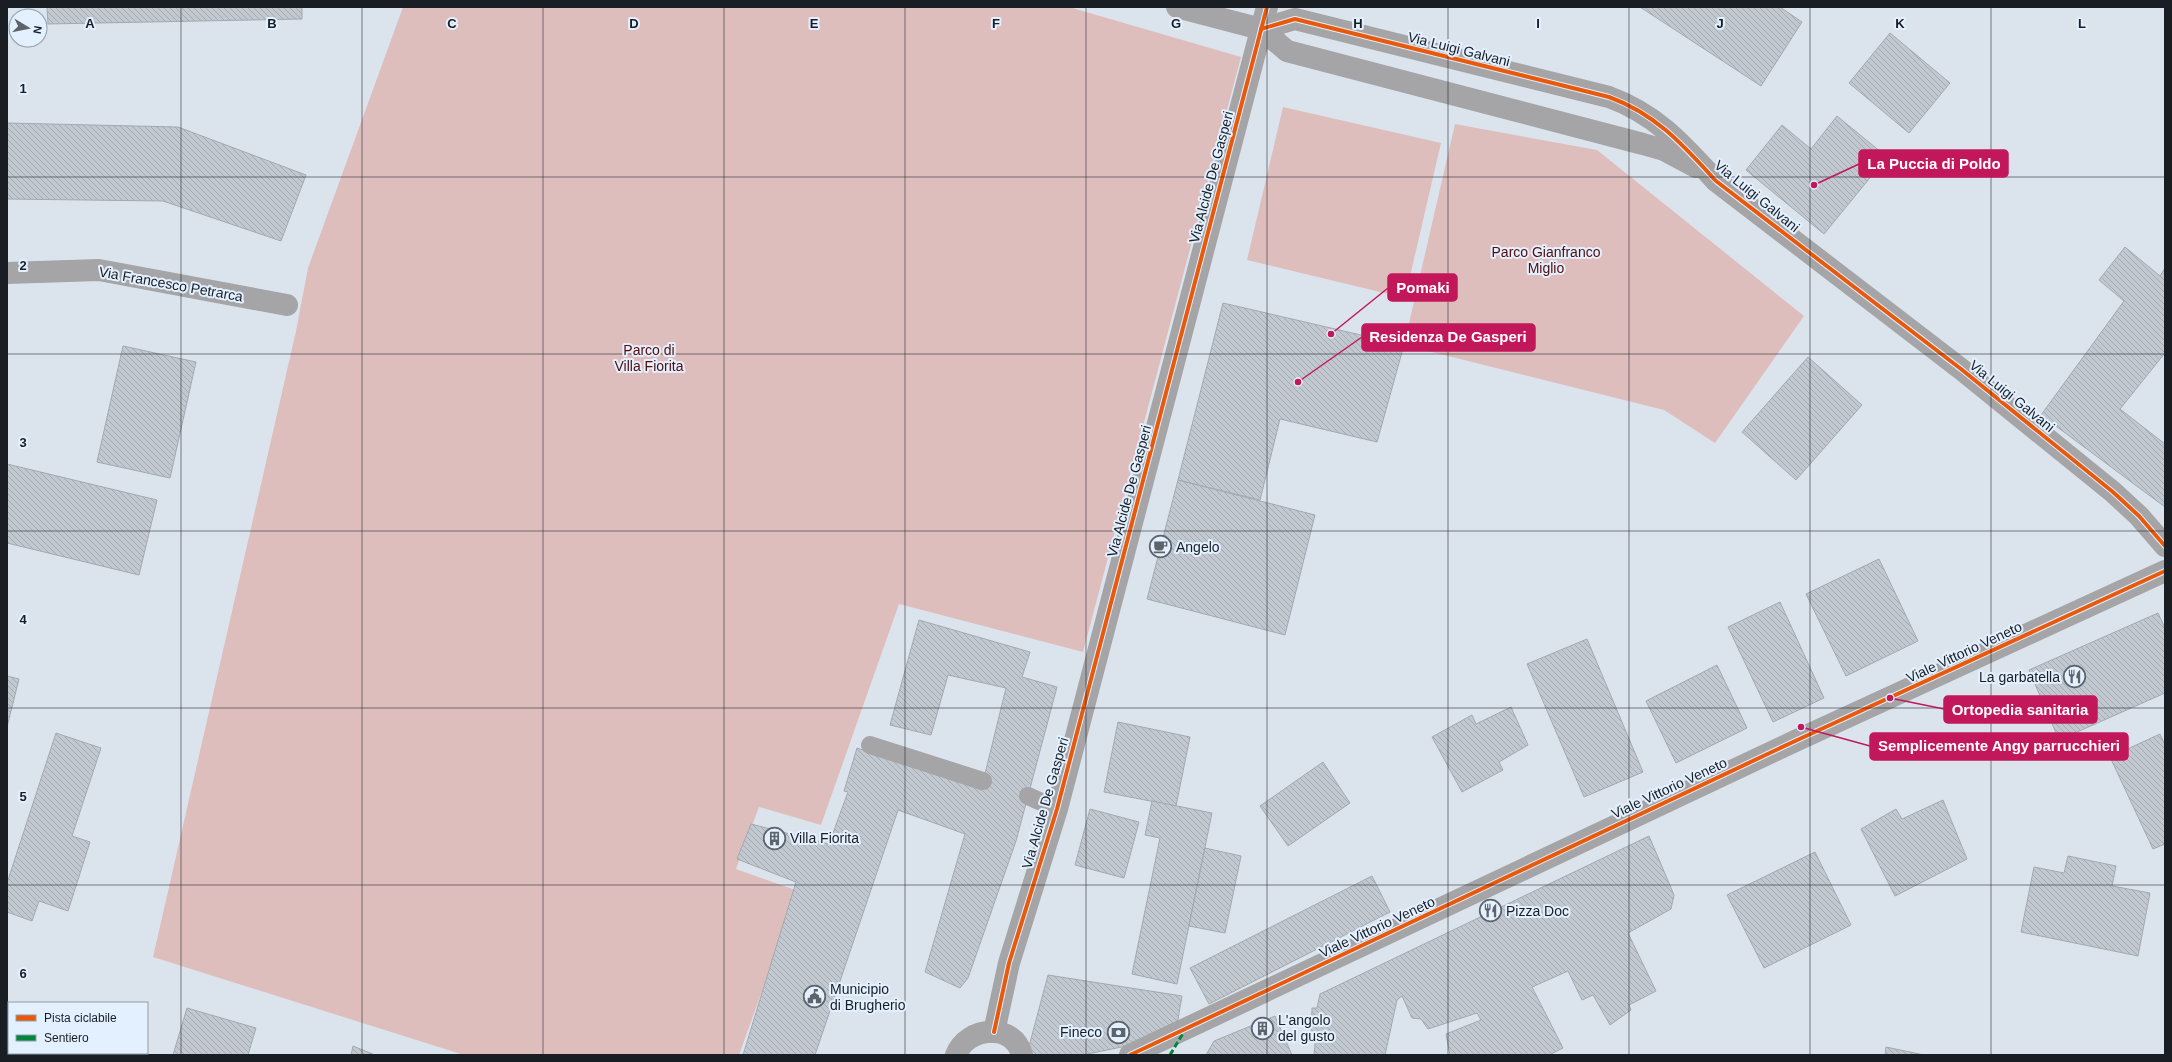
<svg xmlns="http://www.w3.org/2000/svg" width="2172" height="1062" font-family="Helvetica,sans-serif">
<defs>
<pattern id="building-back-hatch" width="6" height="6" patternUnits="userSpaceOnUse"><rect width="6" height="6" fill="#c1c8cf"/><path d="M-1 5l2 2M0 0l6 6M5-1l2 2" fill="none" stroke="#a5abb2"/></pattern>
</defs>
<rect width="100%" height="100%" fill="#dbe4ed"/>
<g fill="#debebd">
<polygon points="403,7 1069,7 1241,57 1083,652 899,604 821,825 759,807 736,869 798,891 739,1055 464,1055 153,957 296,331 308,268"/>
<polygon points="1283,107 1441,143 1405,298 1247,260"/>
<polygon points="1455,124 1597,150 1804,316 1715,443 1664,410 1404,345"/>
</g>
<g fill="url(#building-back-hatch)" stroke="#a2a9b0">
<polygon points="47,7 302,7 302,19 48,24"/>
<polygon points="1640,7 1780,7 1802,22 1761,86"/>
<polygon points="1890,33 1950,83 1909,133 1849,83"/>
<polygon points="1837,116 1887,157 1824,234 1746,170 1782,125 1811,149"/>
<polygon points="7,123 178,127 306,175 281,241 163,201 7,199"/>
<polygon points="2125,247 2160,276 2165,268 2165,353 2120,409 2165,444 2165,507 2041,415 2124,301 2099,280"/>
<polygon points="1223,303 1404,345 1377,442 1280,419 1260,500 1178,480"/>
<polygon points="123,346 196,362 170,478 97,462"/>
<polygon points="1808,357 1862,405 1796,480 1742,432"/>
<polygon points="7,464 157,500 139,575 7,543"/>
<polygon points="1178,480 1315,515 1285,635 1147,599"/>
<polygon points="1879,559 1918,641 1846,676 1806,594"/>
<polygon points="1780,602 1824,698 1773,722 1728,627"/>
<polygon points="2158,613 2165,628 2165,693 2059,740 2029,670"/>
<polygon points="919,620 1030,652 1022,677 1057,687 1016,841 968,978 960,988 925,972 965,834 898,810 815,1055 743,1055 796,882 737,859 751,824 829,844 848,792 844,791 857,748 981,790 1006,688 948,675 931,735 890,725"/>
<polygon points="1587,639 1643,772 1584,797 1527,664"/>
<polygon points="1717,665 1747,728 1676,763 1646,701"/>
<polygon points="7,676 19,679 7,727"/>
<polygon points="1511,707 1528,745 1499,762 1503,770 1462,792 1432,737 1472,715 1476,724"/>
<polygon points="1118,722 1190,737 1176,806 1104,792"/>
<polygon points="56,733 101,748 72,836 90,842 68,911 39,901 32,921 7,912 7,883"/>
<polygon points="2160,734 2165,745 2165,844 2153,849 2110,757"/>
<polygon points="1323,762 1350,803 1288,846 1260,806"/>
<polygon points="1943,800 1967,859 1895,896 1861,829 1896,809 1902,819"/>
<polygon points="1152,801 1212,813 1177,984 1132,974 1160,838 1145,835"/>
<polygon points="1090,809 1139,822 1124,878 1075,865"/>
<polygon points="1649,836 1674,895 1671,909 1628,933 1656,991 1629,1005 1631,1010 1610,1025 1593,995 1582,1000 1568,971 1532,987 1563,1048 1549,1055 1450,1055 1446,1034 1481,1020 1477,1013 1428,1029 1421,1019 1412,1018 1402,996 1397,1000 1385,1055 1314,1055 1316,1035 1311,1034 1312,1008 1317,1008 1320,994"/>
<polygon points="1205,848 1241,856 1225,933 1189,926"/>
<polygon points="1815,852 1851,925 1764,968 1727,895"/>
<polygon points="2068,856 2116,866 2112,886 2150,893 2138,956 2021,932 2034,867 2064,873"/>
<polygon points="1372,876 1390,912 1209,1004 1190,968"/>
<polygon points="1048,975 1182,996 1177,1025 1165,1038 1083,1055 1032,1055 1028,1050"/>
<polygon points="187,1008 256,1028 248,1055 173,1055"/>
<polygon points="1275,1016 1292,1055 1206,1055 1214,1041"/>
<polygon points="353,1046 375,1055 351,1055"/>
<polygon points="1886,1047 1924,1055 1885,1055"/>
</g>
<g fill="none" stroke-linecap="round" stroke-linejoin="round">
<g stroke="#a5a4a6" stroke-width="18">
<polyline points="870,745 983,781"/>
<polyline points="1028,796 1057,809"/>
</g>
<g stroke="#a5a4a6" stroke-width="22">
<polyline points="1177,7 1261,29 1287,51 1643,144 1664,150 1696,167"/>
<path d="M 1261,29 L 1295,19 L 1609,97 C 1656,114 1683,145 1716,181 L 1961,369 L 2113,492 L 2139,516 L 2165,546"/>
<polyline points="7,273 99,270 287,305"/>
<polyline points="994,1032 1009,963 1057,809 1267,7"/>
<path d="M 956,1055 C 967,1026 1014,1022 1022,1055"/>
<polyline points="1130,1055 1793,742 2165,571"/>
</g>
<polyline stroke="#00873e" stroke-width="3" stroke-dasharray="6 3" stroke-linecap="butt" points="1170,1055 1185,1030"/>
<defs>
<g id="cycleway">
<path d="M 1261,29 L 1295,19 L 1609,97 C 1656,114 1683,145 1716,181 L 1961,369 L 2113,492 L 2139,516 L 2165,546"/>
<polyline points="994,1032 1009,963 1057,809 1267,7"/>
<polyline points="1130,1055 1793,742 2165,571"/>
</g>
</defs>
<use href="#cycleway" stroke="#e3f0ff" stroke-width="6"/>
<use href="#cycleway" stroke="#e8590c" stroke-width="4"/>
</g>
<path fill="none" stroke="#191e25" stroke-width="1" stroke-opacity="0.55" d="M 181,7 L 181,1055M 362,7 L 362,1055M 543,7 L 543,1055M 724,7 L 724,1055M 905,7 L 905,1055M 1086,7 L 1086,1055M 1267,7 L 1267,1055M 1448,7 L 1448,1055M 1629,7 L 1629,1055M 1810,7 L 1810,1055M 1991,7 L 1991,1055M 7,177 L 2165,177M 7,354 L 2165,354M 7,531 L 2165,531M 7,708 L 2165,708M 7,885 L 2165,885"/>
<defs>
<symbol id="cafe-ring" viewBox="-11 -11 22 22"><circle r="9.5" fill="#e3f0ff" stroke="#5d636b" stroke-width="1.5"/><path d="M-5.5-4.5H6V0H3Q3 3.5 0 3.5H-2.5Q-5.5 3.5-5.5 0ZM3-3.2v2h1.7v-2ZM-6 4.5H4V6H-6Z" fill="#5d636b"/></symbol>
<symbol id="restaurant-ring" viewBox="-11 -11 22 22"><circle r="9.5" fill="#e3f0ff" stroke="#5d636b" stroke-width="1.5"/><path d="M-5-6h1v4h1v-4h1v4h1v-4h1v5L-1.5 .5V6h-2V.5L-5-1ZM5-6V6H3V1.5H1.5Q1.5-4 5-6Z" fill="#5d636b"/></symbol>
<symbol id="building-ring" viewBox="-11 -11 22 22"><circle r="9.5" fill="#e3f0ff" stroke="#5d636b" stroke-width="1.5"/><path d="M-4-6H4V6H1V3H-1V6H-4ZM-2.5-4.3h1.7v1.8h-1.7ZM.8-4.3h1.7v1.8H.8ZM-2.5-1h1.7V.8h-1.7ZM.8-1h1.7V.8H.8Z" fill="#5d636b"/></symbol>
<symbol id="civic-ring" viewBox="-11 -11 22 22"><circle r="9.5" fill="#e3f0ff" stroke="#5d636b" stroke-width="1.5"/><path d="M-.6-6.5H3V-4.5H.6V-3L4-1V1h2V6H-6V1h2V-1L-.6-3ZM-1.2 2.5V6h2.4V2.5Z" fill="#5d636b"/></symbol>
<symbol id="bank-ring" viewBox="-11 -11 22 22"><circle r="9.5" fill="#e3f0ff" stroke="#5d636b" stroke-width="1.5"/><path d="M-6-4H6V4H-6ZM0-2.3a2.3 2.3 0 1 0 0 4.6a2.3 2.3 0 1 0 0-4.6Z" fill="#5d636b"/></symbol>
</defs>
<g fill-rule="evenodd">
<use href="#cafe-ring" x="1148" y="534" width="25" height="25"/>
<use href="#restaurant-ring" x="2062" y="664" width="25" height="25"/>
<use href="#building-ring" x="762" y="826" width="25" height="25"/>
<use href="#restaurant-ring" x="1478" y="898" width="25" height="25"/>
<use href="#civic-ring" x="802" y="984" width="25" height="25"/>
<use href="#building-ring" x="1250" y="1016" width="25" height="25"/>
<use href="#bank-ring" x="1106" y="1020" width="25" height="25"/>
</g>
<g text-anchor="middle" stroke-width="4" stroke-linejoin="round" paint-order="stroke">
<g font-size="14" fill="#191e25" stroke="#e3f0ff">
<text transform="translate(1459 49) rotate(14)" y="5">Via Luigi Galvani</text>
<text transform="translate(1211 177) rotate(-75)" y="5">Via Alcide De Gasperi</text>
<text transform="translate(1757 196) rotate(39)" y="5">Via Luigi Galvani</text>
<text transform="translate(171 284) rotate(10)" y="5">Via Francesco Petrarca</text>
<text transform="translate(2012 396) rotate(39)" y="5">Via Luigi Galvani</text>
<text transform="translate(1129 491) rotate(-75)" y="5">Via Alcide De Gasperi</text>
<text transform="translate(1964 652) rotate(-25)" y="5">Viale Vittorio Veneto</text>
<text transform="translate(1669 788) rotate(-25)" y="5">Viale Vittorio Veneto</text>
<text transform="translate(1045 803) rotate(-74)" y="5">Via Alcide De Gasperi</text>
<text transform="translate(1377 927) rotate(-25)" y="5">Viale Vittorio Veneto</text>
</g>
<g font-size="14" fill="#560b09" stroke="#e3f0ff">
<text x="1546" y="257">Parco Gianfranco<tspan x="1546" dy="16">Miglio</tspan></text>
<text x="649" y="355">Parco di<tspan x="649" dy="16">Villa Fiorita</tspan></text>
</g>
<g font-size="14" fill="#191e25" stroke="#e3f0ff" text-anchor="start">
<text x="1176" y="552">Angelo</text>
<text x="2060" y="682" text-anchor="end">La garbatella</text>
<text x="790" y="843">Villa Fiorita</text>
<text x="1506" y="916">Pizza Doc</text>
<text x="830" y="994">Municipio<tspan x="830" dy="16">di Brugherio</tspan></text>
<text x="1278" y="1025">L'angolo<tspan x="1278" dy="16">del gusto</tspan></text>
<text x="1102" y="1037" text-anchor="end">Fineco</text>
</g>
</g>
<g font-size="13" text-anchor="middle" font-weight="bold" fill="#191e25" stroke="#e3f0ff" stroke-width="4" stroke-linejoin="round" paint-order="stroke">
<text x="90" y="28">A</text>
<text x="272" y="28">B</text>
<text x="452" y="28">C</text>
<text x="634" y="28">D</text>
<text x="814" y="28">E</text>
<text x="996" y="28">F</text>
<text x="1176" y="28">G</text>
<text x="1358" y="28">H</text>
<text x="1538" y="28">I</text>
<text x="1720" y="28">J</text>
<text x="1900" y="28">K</text>
<text x="2082" y="28">L</text>
<text x="23" y="93">1</text>
<text x="23" y="270">2</text>
<text x="23" y="447">3</text>
<text x="23" y="624">4</text>
<text x="23" y="801">5</text>
<text x="23" y="978">6</text>
</g>
<path fill="none" stroke="#c2185b" stroke-width="1.5" d="M1814 185L1859 164M1331 334L1388 288M1298 382L1362 337M1890 698L1944 709M1801 727L1870 746"/>
<g fill="#c2185b" stroke="#e3f0ff" stroke-width="1.5">
<circle cx="1814" cy="185" r="4"/>
<circle cx="1331" cy="334" r="4"/>
<circle cx="1298" cy="382" r="4"/>
<circle cx="1890" cy="698" r="4"/>
<circle cx="1801" cy="727" r="4"/>
</g>
<g fill="#c2185b" stroke="#c2185b" stroke-width="1.5">
<rect x="1859" y="150" width="149" height="27" rx="4"/>
<rect x="1388" y="274" width="69" height="27" rx="4"/>
<rect x="1362" y="324" width="173" height="27" rx="4"/>
<rect x="1944" y="696" width="153" height="27" rx="4"/>
<rect x="1870" y="733" width="258" height="27" rx="4"/>
</g>
<g font-size="15" text-anchor="middle" font-weight="bold" fill="#fff">
<text x="1934" y="169">La Puccia di Poldo</text>
<text x="1423" y="293">Pomaki</text>
<text x="1448" y="342">Residenza De Gasperi</text>
<text x="2020" y="715">Ortopedia sanitaria</text>
<text x="1999" y="751">Semplicemente Angy parrucchieri</text>
</g>
<rect width="2172" height="1062" fill="none" stroke="#191e25" stroke-width="16"/>
<rect x="8" y="1002" width="140" height="52" fill="#e3f0ff" stroke="#929ca8"/>
<rect x="16" y="1015" width="20" height="6" fill="#e8590c" stroke="#929ca8"/>
<text x="44" y="1022" font-size="12" fill="#191e25">Pista ciclabile</text>
<rect x="16" y="1035" width="20" height="6" fill="#00873e" stroke="#929ca8"/>
<text x="44" y="1042" font-size="12" fill="#191e25">Sentiero</text>
<g transform="translate(28 28) rotate(100)"><circle r="19" fill="#e3f0ff" stroke="#929ca8"/>
<path d="M0-3L7 15L0 10L-7 15Z" fill="#5d636b"/>
<text y="-6" font-size="11" font-weight="bold" text-anchor="middle" fill="#191e25">N</text>
</g>
</svg>
